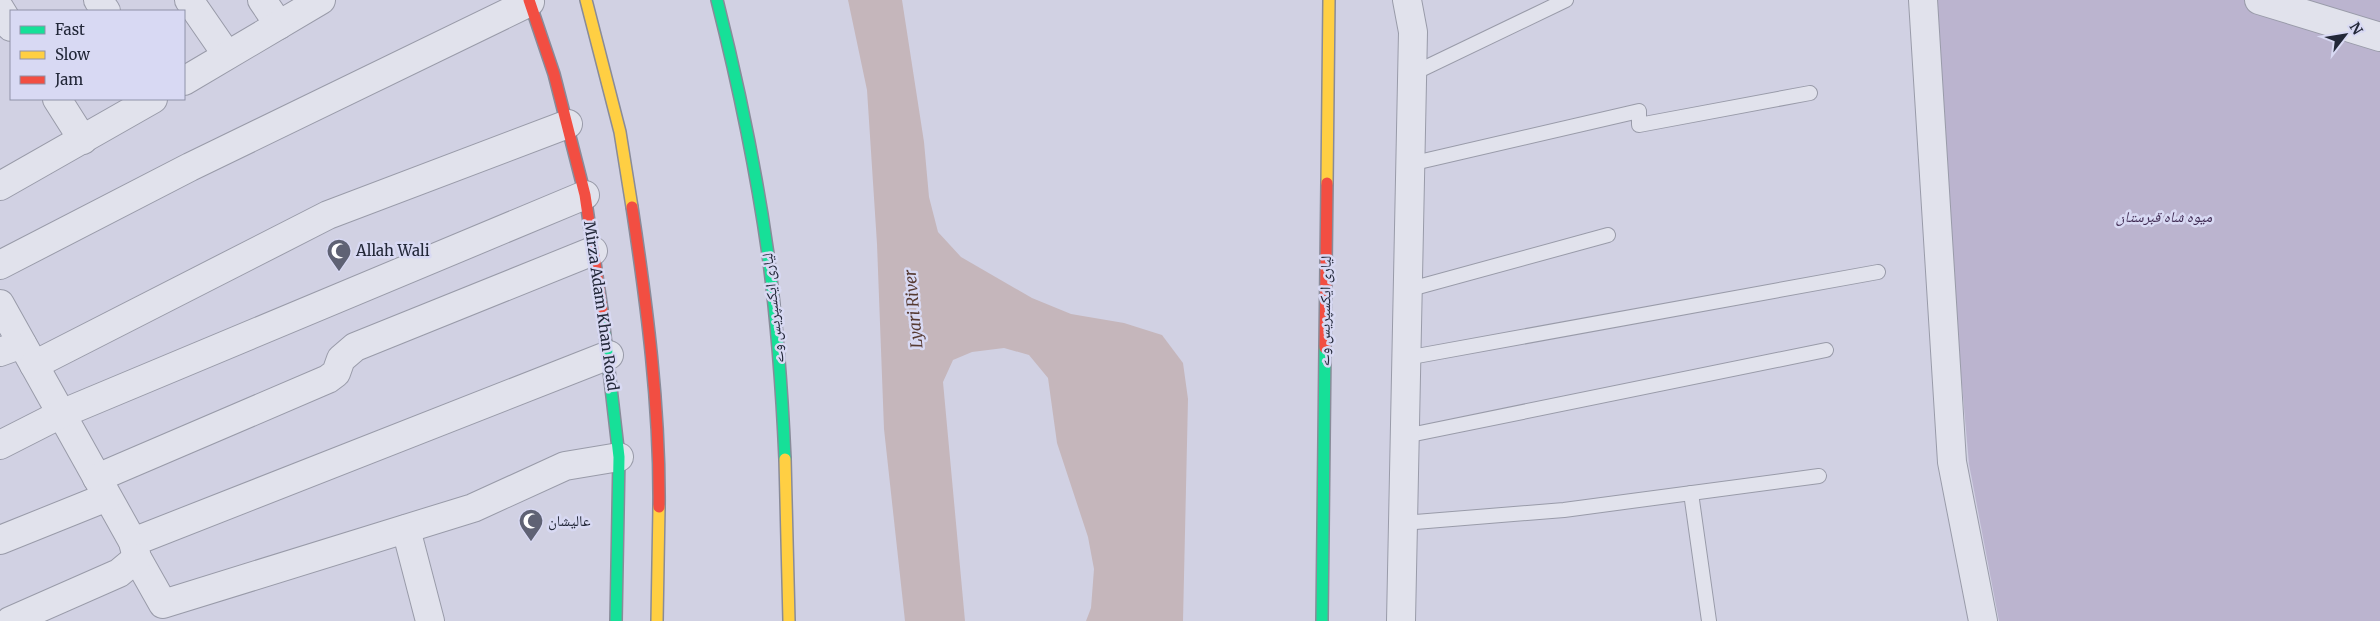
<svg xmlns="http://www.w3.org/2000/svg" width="2380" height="621" font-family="Merriweather,'Noto Naskh Arabic',serif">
<rect width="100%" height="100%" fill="#d1d1e3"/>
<polygon fill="#bbb4cf" points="1928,0 2380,0 2380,621 1999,621 1969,464"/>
<polygon fill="#c5b6bb" points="848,0 902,0 924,142 929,197 938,232 961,257 1032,298 1071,314 1124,323 1162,335 1183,363 1188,399 1183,621 1086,621 1091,608 1094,569 1088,537 1057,443 1048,378 1029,355 1004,348 972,352 953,360 943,382 965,621 905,621 884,429 877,244 867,90"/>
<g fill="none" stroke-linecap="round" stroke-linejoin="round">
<defs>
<g id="lane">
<polyline points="1412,74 1566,0"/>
<polyline points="1410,164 1639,111 1639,125 1810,93"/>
<polyline points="1407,290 1608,235"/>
<polyline points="1406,358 1878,272"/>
<polyline points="1405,436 1826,350"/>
<polyline points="1691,493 1709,621"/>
<polyline points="1403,523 1564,510 1819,476"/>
</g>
<g id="street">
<polyline points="98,0 106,11"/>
<polyline points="189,0 227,55"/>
<polyline points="262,0 279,25"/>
<polyline points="1923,0 1952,462 1983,621"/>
<polyline points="2259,0 2380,37"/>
<polyline points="0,9 11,27"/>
<polyline points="184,81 321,0"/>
<polyline points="57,99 83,140"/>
<polyline points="0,186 153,99"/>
<polyline points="0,265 190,167 530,2"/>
<polyline points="0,304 133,542 137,558 163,604 473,508 565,466 619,457"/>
<polyline points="0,352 22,344"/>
<polyline points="34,365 328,215 568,124"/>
<polyline points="0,445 61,414 585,195"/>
<polyline points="97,478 328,379 336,373 341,359 355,347 593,251"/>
<polyline points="406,529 430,621"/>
<polyline points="0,540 107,497"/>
<polyline points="133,542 609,355"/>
<polyline points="10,621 119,573 137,558"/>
<polyline points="1401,621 1413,32 1407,0"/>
</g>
<g id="fast">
<path d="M 717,0 C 738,83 756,169 768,254 C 777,322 782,391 785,459"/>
<polyline points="602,310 619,457 616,621"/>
<polyline points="1322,621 1325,348"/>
</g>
<g id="slow">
<polyline points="586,0 620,132 632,207"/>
<polyline points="1327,183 1329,0"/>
<polyline points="785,459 789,621"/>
<polyline points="657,621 659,507"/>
</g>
<g id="jam">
<polyline points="529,0 554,74 585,195 602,310"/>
<path d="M 632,207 C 647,306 660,407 659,507"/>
<polyline points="1325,348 1327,183"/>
</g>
</defs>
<use href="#lane" stroke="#999ba9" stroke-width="16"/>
<use href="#street" stroke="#999ba9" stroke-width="30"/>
<use href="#fast" stroke="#898b99" stroke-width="14"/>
<use href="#slow" stroke="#898b99" stroke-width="14"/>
<use href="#jam" stroke="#898b99" stroke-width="14"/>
<use href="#lane" stroke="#e1e2ec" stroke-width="14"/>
<use href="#street" stroke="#e1e2ec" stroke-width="28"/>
<use href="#fast" stroke="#16e098" stroke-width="11"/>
<use href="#slow" stroke="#ffcf43" stroke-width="11"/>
<use href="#jam" stroke="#f24e42" stroke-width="11"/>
</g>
<defs>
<symbol id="mosque-pin" viewBox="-11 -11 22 30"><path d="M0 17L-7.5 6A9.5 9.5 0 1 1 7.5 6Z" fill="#5f6274" stroke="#d8d9f3"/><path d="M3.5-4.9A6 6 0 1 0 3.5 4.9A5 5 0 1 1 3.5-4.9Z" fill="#fff"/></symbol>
</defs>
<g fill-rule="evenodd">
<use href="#mosque-pin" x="325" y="237" width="28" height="38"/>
<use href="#mosque-pin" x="517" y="507" width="28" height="38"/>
</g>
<g text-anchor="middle" stroke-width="5" stroke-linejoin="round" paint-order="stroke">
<g font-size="15" font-style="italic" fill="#3f2a52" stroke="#d8d9f3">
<text x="2164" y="222">میوہ شاہ قبرستان</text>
</g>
<g font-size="15" fill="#222738" stroke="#d8d9f3" text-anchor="start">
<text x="356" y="256">Allah Wali</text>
<text x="548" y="526">عالیشان</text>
</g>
<g font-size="15" fill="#222738" stroke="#d8d9f3">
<text transform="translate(601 306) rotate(82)" y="5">Mirza Adam Khan Road</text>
<text transform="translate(773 308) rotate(-96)" y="5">لیاری ایکسپریس وے</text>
<text transform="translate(1325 311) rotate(-89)" y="5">لیاری ایکسپریس وے</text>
</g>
<g font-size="16" font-style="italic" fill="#563a32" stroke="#d8d9f3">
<text transform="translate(913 309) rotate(-95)" y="6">Lyari River</text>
</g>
</g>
<rect x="10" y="10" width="175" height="90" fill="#d8d9f3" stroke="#8f92a8"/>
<rect x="20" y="26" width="25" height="8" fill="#16e098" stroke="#8f92a8"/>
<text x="55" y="35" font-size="15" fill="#222738">Fast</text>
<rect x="20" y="51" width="25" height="8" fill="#ffcf43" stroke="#8f92a8"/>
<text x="55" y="60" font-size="15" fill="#222738">Slow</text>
<rect x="20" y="76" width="25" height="8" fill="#f24e42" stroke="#8f92a8"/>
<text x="55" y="85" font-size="15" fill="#222738">Jam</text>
<g transform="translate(2345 35) rotate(59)" stroke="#d8d9f3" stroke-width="4" paint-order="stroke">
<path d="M0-4L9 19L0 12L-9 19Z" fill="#222738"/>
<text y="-8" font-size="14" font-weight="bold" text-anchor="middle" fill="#222738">N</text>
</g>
</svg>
